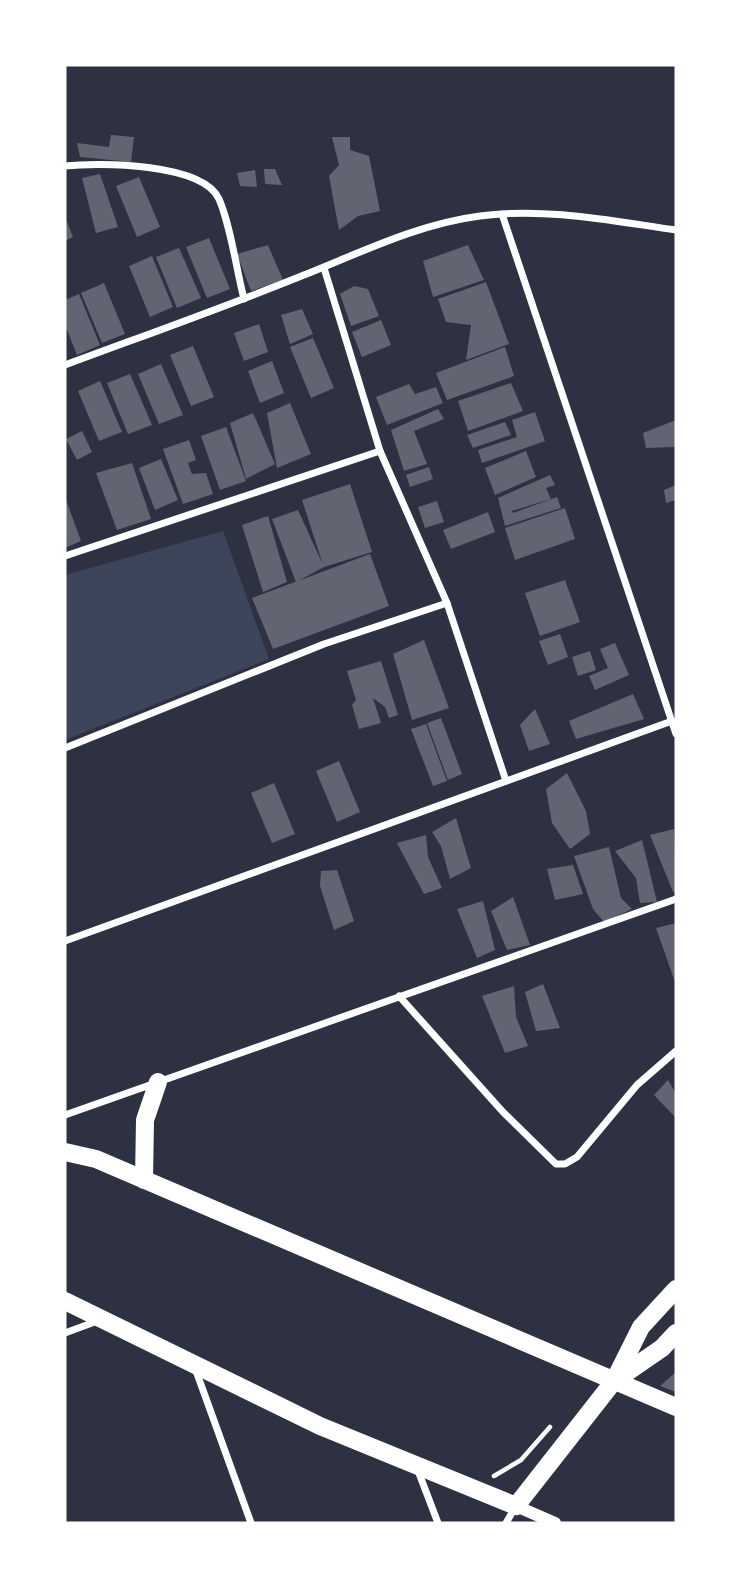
<svg xmlns="http://www.w3.org/2000/svg" width="741" height="1588" font-family="'Asap Condensed',sans-serif">
<rect width="100%" height="100%" fill="#2d3142"/>
<polygon fill="#3c4559" points="223,531 269,659 65,740 65,575"/>
<g fill="#626471">
<polygon points="111,135 134,137 131,162 80,157 77,143 109,147"/>
<polygon points="332,137 350,137 350,150 369,156 380,211 358,216 339,230 329,176 339,165"/>
<polygon points="264,169 275,169 282,185 265,184"/>
<polygon points="255,170 257,187 240,186 237,173"/>
<polygon points="100,174 118,227 96,233 82,178"/>
<polygon points="139,177 160,227 137,237 116,186"/>
<polygon points="65,217 73,237 65,241"/>
<polygon points="209,238 230,289 207,298 186,247"/>
<polygon points="268,245 283,280 251,291 237,254"/>
<polygon points="468,245 484,280 433,297 423,261"/>
<polygon points="179,248 201,298 177,308 156,257"/>
<polygon points="152,256 173,307 150,317 129,266"/>
<polygon points="486,282 509,344 466,360 471,325 446,322 438,299"/>
<polygon points="104,283 125,334 102,343 81,293"/>
<polygon points="354,286 368,289 379,316 351,326 340,294"/>
<polygon points="79,294 100,345 77,355 65,325 65,300"/>
<polygon points="302,309 313,334 290,344 281,315"/>
<polygon points="381,320 391,345 362,357 352,332"/>
<polygon points="259,324 268,352 244,361 234,333"/>
<polygon points="313,338 334,388 311,398 290,347"/>
<polygon points="193,346 214,397 191,406 170,355"/>
<polygon points="505,347 514,376 447,400 436,373"/>
<polygon points="272,361 284,393 260,403 248,371"/>
<polygon points="161,364 183,415 159,424 138,374"/>
<polygon points="130,374 152,425 128,434 107,383"/>
<polygon points="100,381 122,432 99,441 78,391"/>
<polygon points="511,383 523,411 468,431 458,401"/>
<polygon points="409,384 415,394 436,387 443,403 387,425 376,397"/>
<polygon points="290,403 311,454 277,468 267,413"/>
<polygon points="438,409 444,419 414,431 427,464 404,471 391,430"/>
<polygon points="535,412 545,441 482,463 478,450 517,437 512,420"/>
<polygon points="253,413 275,464 246,479 230,423"/>
<polygon points="676,420 676,447 646,448 643,433"/>
<polygon points="505,422 511,435 473,448 467,435"/>
<polygon points="226,427 246,481 220,490 201,436"/>
<polygon points="82,431 92,452 77,460 66,439"/>
<polygon points="189,440 196,460 188,463 192,474 206,473 213,494 183,504 163,449"/>
<polygon points="526,451 536,477 495,495 485,468"/>
<polygon points="161,459 178,500 155,510 139,468"/>
<polygon points="132,463 151,519 117,530 96,473"/>
<polygon points="429,467 433,479 410,487 406,475"/>
<polygon points="550,475 555,485 546,488 551,499 512,511 513,513 557,497 561,508 505,526 498,498"/>
<polygon points="350,484 372,552 324,567 296,582 272,519 298,510 323,565 302,500"/>
<polygon points="676,485 676,500 666,503 664,490"/>
<polygon points="65,497 81,541 65,548"/>
<polygon points="437,501 444,522 425,528 418,507"/>
<polygon points="565,508 575,539 515,560 505,528"/>
<polygon points="488,512 495,532 451,549 443,530"/>
<polygon points="268,516 287,582 263,592 242,525"/>
<polygon points="370,554 389,606 273,649 252,598"/>
<polygon points="565,580 580,622 540,636 525,593"/>
<polygon points="560,634 568,657 548,665 539,641"/>
<polygon points="424,640 449,708 412,720 393,654"/>
<polygon points="615,643 629,675 595,690 589,676 608,668 600,649"/>
<polygon points="590,651 596,670 578,676 572,657"/>
<polygon points="381,661 398,715 389,718 385,707 373,698 381,723 359,729 352,705 356,700 347,671"/>
<polygon points="633,694 644,719 576,739 569,721"/>
<polygon points="535,709 550,744 529,751 520,725"/>
<polygon points="441,718 462,774 448,780 427,723"/>
<polygon points="426,724 447,781 433,786 411,729"/>
<polygon points="339,761 360,812 337,822 316,771"/>
<polygon points="567,773 586,811 590,834 570,849 552,823 546,789"/>
<polygon points="274,783 295,834 272,843 251,793"/>
<polygon points="456,818 471,868 450,879 441,846 432,832"/>
<polygon points="674,829 676,891 673,892 650,835"/>
<polygon points="426,835 428,857 442,888 424,894 397,843"/>
<polygon points="642,840 650,873 657,902 640,903 636,878 615,851"/>
<polygon points="609,847 621,898 632,909 604,922 593,909 574,856"/>
<polygon points="573,865 583,894 555,900 547,869"/>
<polygon points="337,870 354,921 334,930 320,886 321,871"/>
<polygon points="513,897 530,945 507,950 491,911"/>
<polygon points="483,901 495,950 477,958 457,909"/>
<polygon points="676,923 676,985 656,928"/>
<polygon points="543,984 560,1028 536,1031 525,992"/>
<polygon points="514,986 516,1017 528,1046 505,1053 482,996"/>
<polygon points="668,1080 676,1094 676,1118 654,1095"/>
<polygon points="676,1372 676,1392 660,1386"/>
</g>
<g fill="none" stroke-linecap="round" stroke-linejoin="round">
<polyline stroke="#fff" stroke-width="4.5" points="494,1476 521,1460 550,1427"/>
<g stroke="#fff" stroke-width="7">
<path d="M 65,166 C 98,162 203,163 219,199 C 231,227 236,268 244,299"/>
<polyline points="502,214 676,734"/>
<polyline points="324,268 380,451 447,603 506,781"/>
<path d="M 65,365 C 143,336 222,308 299,277 C 358,254 417,224 480,216 C 546,207 612,221 676,230"/>
<polyline points="65,556 380,451"/>
<polyline points="65,748 324,644 447,603"/>
<polyline points="65,941 672,721"/>
<polyline points="399,996 503,1112 556,1164 565,1164 577,1157 637,1085 676,1051"/>
<polyline points="65,1115 676,899"/>
<polyline points="65,1333 100,1320"/>
<polyline points="195,1368 251,1523"/>
<polyline points="417,1468 438,1523"/>
<polyline points="506,1523 516,1506"/>
</g>
<polyline stroke="#fff" stroke-width="12" points="516,1506 555,1523"/>
<g stroke="#fff" stroke-width="18">
<polyline points="65,1152 96,1159 676,1407"/>
<polyline points="144,1180 145,1120 158,1082"/>
<polyline points="65,1301 320,1426 516,1506 614,1381 641,1327 676,1289"/>
<polyline points="617,1379 662,1348 676,1333"/>
</g>
</g>
<rect width="741" height="1588" fill="none" stroke="#ffffff" stroke-width="133"/>
</svg>
